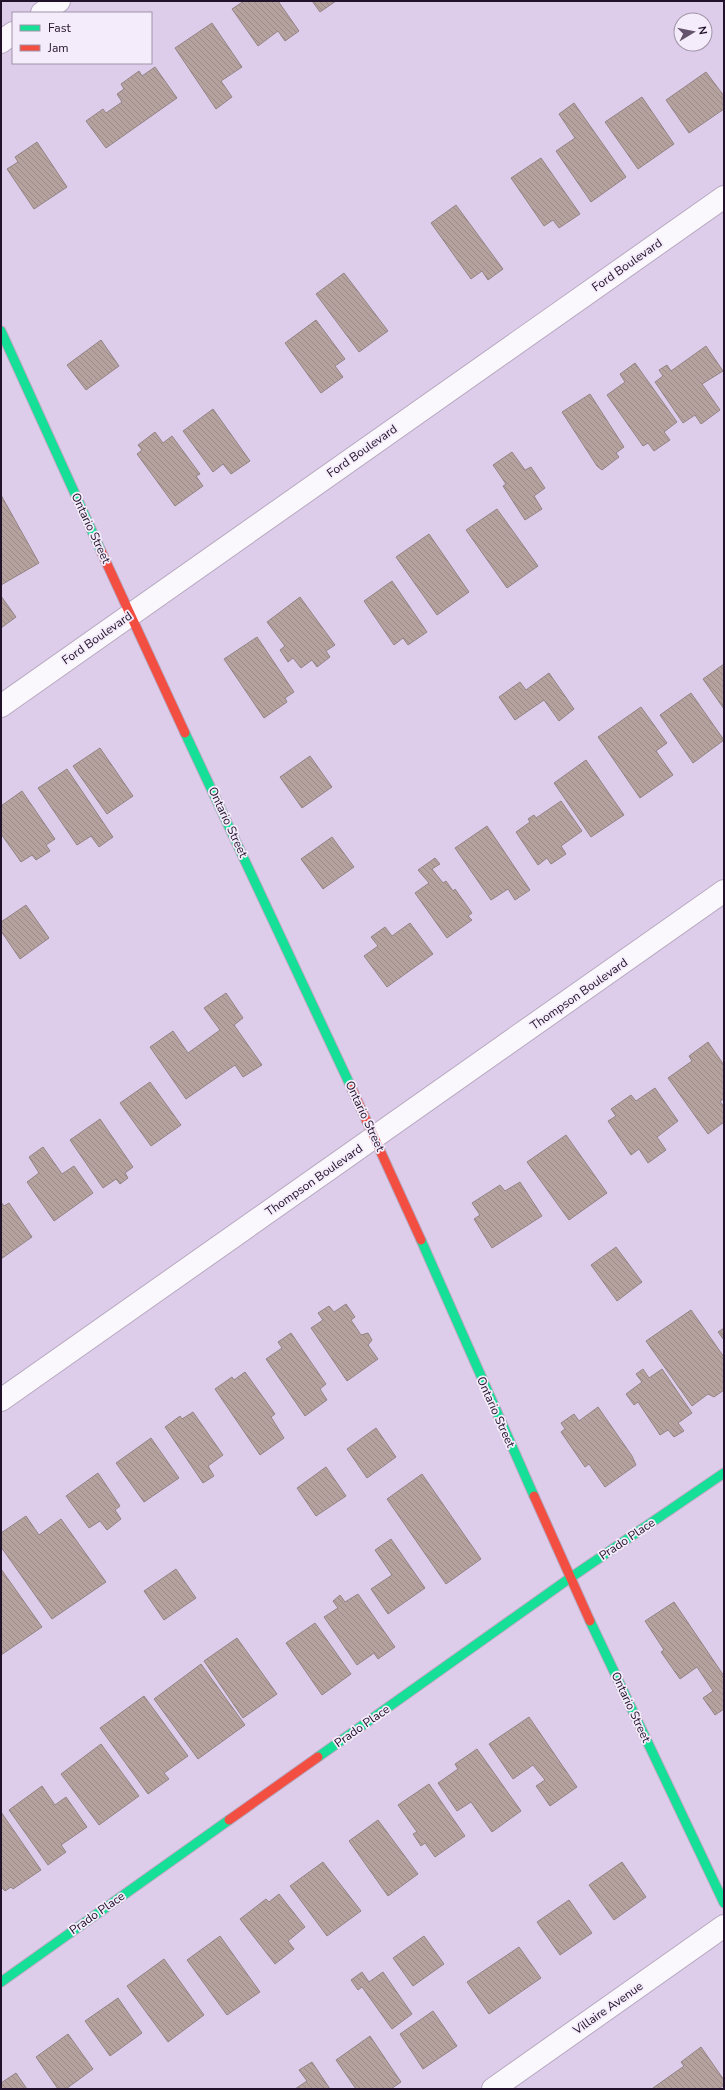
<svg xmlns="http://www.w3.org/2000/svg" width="725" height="2090" font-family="'Nunito Sans',sans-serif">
<defs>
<pattern id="building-back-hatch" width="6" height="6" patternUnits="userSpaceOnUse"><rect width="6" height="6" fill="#b5a29e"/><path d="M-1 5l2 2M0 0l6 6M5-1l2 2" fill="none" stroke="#9b8a88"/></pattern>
</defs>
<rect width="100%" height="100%" fill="#decdea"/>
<g fill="url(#building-back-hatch)" stroke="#938487">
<polygon points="244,1 278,1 299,31 285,41 278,31 258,46 232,9"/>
<polygon points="312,1 336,1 320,12"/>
<polygon points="212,23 242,67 221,81 232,97 216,109 175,48"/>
<polygon points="155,67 177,98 106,148 86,121 103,109 106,113 122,102 117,94 124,89 121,84 139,71 142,76"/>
<polygon points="706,72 724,96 724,109 689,133 666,100"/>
<polygon points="642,97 674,144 638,169 605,122"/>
<polygon points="574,103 626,177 591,202 556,151 575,138 559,114"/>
<polygon points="37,142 67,187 34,209 7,169 18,162 15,157"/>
<polygon points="541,158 580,214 559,228 553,220 544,226 511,178"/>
<polygon points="456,205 503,269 488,280 482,271 471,279 431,223"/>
<polygon points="344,273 388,331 359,352 316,294"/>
<polygon points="316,320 345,359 335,366 343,377 321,393 285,343"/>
<polygon points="101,340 119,366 86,390 67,365"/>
<polygon points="706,346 723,371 702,384 720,410 701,424 695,415 683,423 655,382 663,376 659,370 667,365 671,371"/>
<polygon points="635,363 677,422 664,432 670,440 654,451 648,443 643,446 607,395 625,382 620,374"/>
<polygon points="590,394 624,447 616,453 619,457 602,470 597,466 562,412"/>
<polygon points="213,409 250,461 231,474 223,464 213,472 183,431"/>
<polygon points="155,432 163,443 172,436 200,474 196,476 203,486 175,506 137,454 142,450 138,445"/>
<polygon points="512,452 525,470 531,467 545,488 534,496 542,509 525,520 503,486 506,484 493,465"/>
<polygon points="1,495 39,563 1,585"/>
<polygon points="497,509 538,566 507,588 466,530"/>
<polygon points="429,534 469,592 437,615 396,557"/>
<polygon points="392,581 427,632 408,645 403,638 394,645 364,601"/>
<polygon points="1,596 16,617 1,628"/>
<polygon points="300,597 335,645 326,651 330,657 317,667 312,660 301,668 293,658 288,662 280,650 285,646 267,622"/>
<polygon points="257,637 294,692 285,698 287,702 264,718 224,659"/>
<polygon points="724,664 724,709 703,679"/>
<polygon points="549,673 574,709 559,721 544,700 515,720 499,697 520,682 526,690"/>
<polygon points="691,693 724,740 693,763 660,715"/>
<polygon points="641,707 667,743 656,751 673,775 640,798 598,737"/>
<polygon points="100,748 133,796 107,814 73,766"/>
<polygon points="310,756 332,787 302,808 280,777"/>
<polygon points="586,760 624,815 591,837 554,783"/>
<polygon points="67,769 113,837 99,847 91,836 77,845 38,788"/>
<polygon points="22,791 55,839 46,845 50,851 36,860 32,855 21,862 1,834 1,806"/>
<polygon points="561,801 582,831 561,846 566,854 551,864 547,858 538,865 516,832 530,822 528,819 534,815 536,818"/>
<polygon points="487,826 530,890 515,900 508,889 491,900 455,848"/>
<polygon points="332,837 354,867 323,889 301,859"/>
<polygon points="435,858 440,864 432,869 443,883 446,881 453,891 455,889 472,913 468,916 472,920 447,938 415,893 429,883 418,870"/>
<polygon points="26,905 49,938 20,959 1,931 1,922"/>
<polygon points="410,923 433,954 387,987 364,956 378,946 371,937 385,927 392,936"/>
<polygon points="226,993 243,1018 234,1025 262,1065 243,1077 235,1065 186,1099 150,1047 173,1031 188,1053 220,1030 204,1008"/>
<polygon points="708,1042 724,1065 724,1099 720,1101 724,1107 724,1122 708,1134 668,1078 692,1061 689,1056"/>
<polygon points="150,1082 181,1125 151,1146 120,1103"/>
<polygon points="655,1088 678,1121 657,1137 666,1150 648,1163 639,1149 631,1155 608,1121 616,1116 611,1109 631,1095 636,1101"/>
<polygon points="100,1119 133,1167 125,1173 128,1178 120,1184 116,1179 103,1188 70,1140"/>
<polygon points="566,1135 607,1193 569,1220 527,1162"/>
<polygon points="43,1147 62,1174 74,1166 93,1193 54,1221 27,1182 39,1173 29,1157"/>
<polygon points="520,1182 542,1216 492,1248 474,1219 480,1215 472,1203 500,1185 505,1191"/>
<polygon points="1,1202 4,1206 9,1203 32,1237 1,1259"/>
<polygon points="616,1247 642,1282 617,1301 591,1265"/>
<polygon points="346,1304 355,1317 351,1320 361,1335 368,1333 372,1340 368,1345 378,1359 347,1381 311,1328 323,1320 318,1313 329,1306 334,1312"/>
<polygon points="691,1310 724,1357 724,1390 714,1397 708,1394 692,1406 646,1341"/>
<polygon points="724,1328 724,1340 718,1332"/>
<polygon points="291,1333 326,1384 320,1389 327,1400 305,1416 266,1359 282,1348 278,1342"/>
<polygon points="643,1369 649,1378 662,1369 692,1413 678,1423 684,1431 674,1437 668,1430 660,1435 638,1402 634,1405 626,1394 642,1382 636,1374"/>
<polygon points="245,1372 275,1414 271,1417 284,1438 260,1455 215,1389 232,1377 234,1380"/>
<polygon points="598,1407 632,1456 636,1465 605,1487 589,1464 585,1467 561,1432 565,1429 561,1423 574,1414 579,1421"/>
<polygon points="193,1412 223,1455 208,1466 214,1476 203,1483 165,1427 180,1416 182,1419"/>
<polygon points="376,1428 396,1457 367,1478 347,1449"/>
<polygon points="151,1438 179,1478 144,1502 116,1463"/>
<polygon points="326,1467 346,1496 316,1516 297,1488"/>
<polygon points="98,1473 120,1506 115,1510 121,1519 107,1530 100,1521 89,1528 66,1496"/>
<polygon points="422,1474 481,1559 446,1584 387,1499"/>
<polygon points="26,1516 39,1535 61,1519 106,1582 52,1619 1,1547 1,1533"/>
<polygon points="391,1539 425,1588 388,1614 371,1589 392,1575 375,1550"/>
<polygon points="1,1569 42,1627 1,1655"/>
<polygon points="176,1569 196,1598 164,1620 144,1591"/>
<polygon points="358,1594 395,1647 378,1659 374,1653 357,1665 324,1617 338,1608 333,1601 340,1595 345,1602"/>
<polygon points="674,1602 724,1676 724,1709 715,1715 703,1698 713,1691 697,1667 680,1679 661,1652 664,1650 645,1621"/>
<polygon points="315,1623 351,1674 322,1695 286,1643"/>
<polygon points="237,1638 277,1694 243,1718 204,1661"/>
<polygon points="201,1664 245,1725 198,1759 154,1699"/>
<polygon points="144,1696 188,1756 164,1773 169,1779 148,1794 100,1728"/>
<polygon points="529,1717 577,1787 550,1806 536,1786 545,1780 533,1765 513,1779 489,1744"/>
<polygon points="101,1744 139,1796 99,1825 61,1774"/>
<polygon points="477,1749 521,1811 492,1832 471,1802 457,1811 438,1783 458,1769 455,1764"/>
<polygon points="429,1784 465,1836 435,1857 425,1843 421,1846 413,1834 417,1832 398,1805"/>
<polygon points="42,1786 55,1805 66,1797 87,1827 61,1845 66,1852 48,1865 9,1810"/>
<polygon points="1,1812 41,1870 13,1889 11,1887 5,1891 1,1887"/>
<polygon points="378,1820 418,1874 388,1896 349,1841"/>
<polygon points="323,1862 361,1911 327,1936 290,1886"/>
<polygon points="622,1862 646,1897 614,1920 589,1885"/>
<polygon points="279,1894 305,1927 288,1941 294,1949 275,1964 240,1919 266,1899 269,1902"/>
<polygon points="569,1900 592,1933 560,1955 537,1922"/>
<polygon points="220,1936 260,1992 227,2015 187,1960"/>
<polygon points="424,1936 444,1964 413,1986 393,1958"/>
<polygon points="519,1947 541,1978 489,2014 467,1982"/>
<polygon points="164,1959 204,2015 168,2042 127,1986"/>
<polygon points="362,1972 369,1982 383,1972 412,2014 392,2029 362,1987 358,1990 351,1980"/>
<polygon points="118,1998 142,2033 110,2056 85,2021"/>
<polygon points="433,2011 457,2046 423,2069 400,2034"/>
<polygon points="68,2034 93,2069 66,2089 58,2089 36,2057"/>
<polygon points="370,2036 401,2082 391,2089 356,2089 336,2060"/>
<polygon points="701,2047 724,2080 724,2085 719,2089 654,2089 653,2088 684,2066 681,2062"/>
<polygon points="312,2062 330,2089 295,2089 307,2081 299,2070"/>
<polygon points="16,2073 27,2089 1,2089 1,2083"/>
</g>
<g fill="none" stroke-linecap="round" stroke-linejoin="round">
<defs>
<g id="street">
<polyline points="42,13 59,1"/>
<polyline points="1,42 13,33"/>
<polyline points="1,706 724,197"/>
<polyline points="1,1400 724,891"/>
<polyline points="493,2089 724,1926"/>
</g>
<g id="fast">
<polyline points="1,331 101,551"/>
<polyline points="185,733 352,1089"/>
<polyline points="421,1240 534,1496"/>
<polyline points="590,1621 724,1903"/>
<polyline points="318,1757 570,1578 724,1473"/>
<polyline points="1,1982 229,1820"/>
</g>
<g id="jam">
<polyline points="101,551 185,733"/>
<polyline points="352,1089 421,1240"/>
<polyline points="534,1496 590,1621"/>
<polyline points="229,1820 318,1757"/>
</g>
</defs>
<use href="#street" stroke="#b8a9c2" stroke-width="24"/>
<use href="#fast" stroke="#b8a9c2" stroke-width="11"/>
<use href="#jam" stroke="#b8a9c2" stroke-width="11"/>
<use href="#street" stroke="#faf8fc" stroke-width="22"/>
<use href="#fast" stroke="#16e098" stroke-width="9"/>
<use href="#jam" stroke="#f24e42" stroke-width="9"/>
</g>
<g text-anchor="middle" stroke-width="3.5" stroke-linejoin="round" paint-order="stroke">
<g font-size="12" fill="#21112a" stroke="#f4ecfa">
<text transform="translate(627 265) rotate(-35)" y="4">Ford Boulevard</text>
<text transform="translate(362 451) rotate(-35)" y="4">Ford Boulevard</text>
<text transform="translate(91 528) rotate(65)" y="4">Ontario Street</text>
<text transform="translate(97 638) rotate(-35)" y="4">Ford Boulevard</text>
<text transform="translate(228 822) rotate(65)" y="4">Ontario Street</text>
<text transform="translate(579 994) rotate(-35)" y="4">Thompson Boulevard</text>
<text transform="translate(365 1116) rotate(65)" y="4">Ontario Street</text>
<text transform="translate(314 1180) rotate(-35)" y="4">Thompson Boulevard</text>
<text transform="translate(496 1412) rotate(66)" y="4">Ontario Street</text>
<text transform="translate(627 1539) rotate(-34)" y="4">Prado Place</text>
<text transform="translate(631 1707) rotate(65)" y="4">Ontario Street</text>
<text transform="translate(362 1726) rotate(-35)" y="4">Prado Place</text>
<text transform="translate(97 1913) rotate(-35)" y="4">Prado Place</text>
<text transform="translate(608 2008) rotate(-35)" y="4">Villaire Avenue</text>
</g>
</g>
<rect width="725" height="2090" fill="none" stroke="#21112a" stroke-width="4"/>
<rect x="12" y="12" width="140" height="52" fill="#f4ecfa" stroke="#a094a7"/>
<rect x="20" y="25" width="20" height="6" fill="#16e098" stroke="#a094a7"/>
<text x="48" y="32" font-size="12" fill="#21112a">Fast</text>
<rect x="20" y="45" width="20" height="6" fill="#f24e42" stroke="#a094a7"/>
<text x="48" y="52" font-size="12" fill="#21112a">Jam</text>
<g transform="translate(693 32) rotate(80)"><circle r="19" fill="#f4ecfa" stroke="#a094a7"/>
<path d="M0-3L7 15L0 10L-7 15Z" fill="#63536d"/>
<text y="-6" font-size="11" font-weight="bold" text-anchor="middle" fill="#21112a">N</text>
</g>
</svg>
